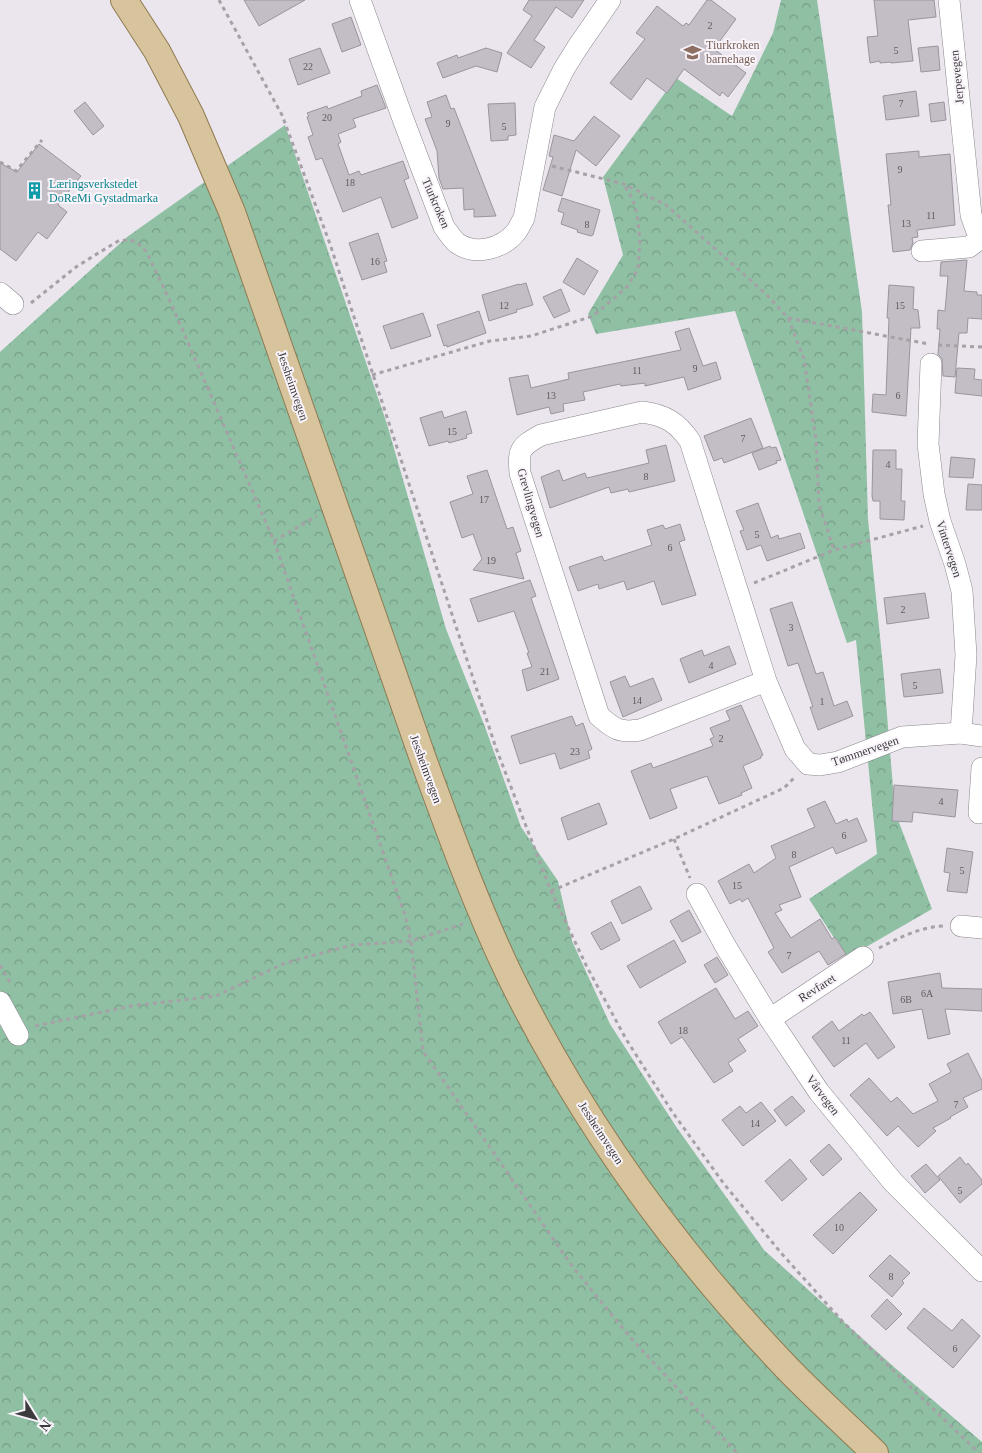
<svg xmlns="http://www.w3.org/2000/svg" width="982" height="1453" font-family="Georgia,serif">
<defs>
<pattern id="forest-crowns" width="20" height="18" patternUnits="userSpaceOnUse" patternTransform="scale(1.25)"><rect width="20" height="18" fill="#8fc0a4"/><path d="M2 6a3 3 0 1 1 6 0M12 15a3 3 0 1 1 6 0" fill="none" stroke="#769d87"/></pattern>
</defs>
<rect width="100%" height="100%" fill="#ebe6ed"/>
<g fill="url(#forest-crowns)">
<polygon points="781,0 817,0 862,312 868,519 883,666 895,812 932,909 847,958 809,899 877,854 856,640 847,643 735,311 596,334 588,314 623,255 603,177 676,78 732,116 773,33"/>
<polygon points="285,125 387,424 446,629 485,727 521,827 558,881 572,941 610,1024 677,1128 764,1250 894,1367 982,1442 982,1453 0,1453 0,352 127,237"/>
</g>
<g fill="#c3bec5" stroke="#9a959c">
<polygon points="244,0 305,0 259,26"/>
<polygon points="529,0 584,0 572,18 556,7 534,40 545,47 531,68 507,53 532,16 523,10"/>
<polygon points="707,0 711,0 736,19 714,49 746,73 728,97 722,92 720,96 684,69 667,93 647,78 631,100 610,83 645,39 636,33 657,6 683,26 686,23 689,25"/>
<polygon points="874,0 934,0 936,17 908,20 913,61 891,63 891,62 880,63 880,61 870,63 867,37 878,36"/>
<polygon points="351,17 361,45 342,52 332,24"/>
<polygon points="938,46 940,70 921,72 918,48"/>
<polygon points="320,48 330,73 298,85 289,59"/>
<polygon points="486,48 502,53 497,72 476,66 443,78 437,63 439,62 457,55 458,58"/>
<polygon points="377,85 386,108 353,119 356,127 338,134 341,142 338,144 349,175 359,171 361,175 403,161 409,178 404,180 418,218 392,228 381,197 343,212 322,158 316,160 308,137 313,135 307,117 309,116 307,113 327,106 328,109 362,96 361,91"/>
<polygon points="916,91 919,116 886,120 883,96"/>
<polygon points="446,95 451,109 454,108 496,216 474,217 474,209 464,210 463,188 443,189 439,178 437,151 425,119 432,117 427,102"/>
<polygon points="85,102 104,126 93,135 74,111"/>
<polygon points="944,102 946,120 931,122 929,104"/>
<polygon points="515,103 516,135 508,136 508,140 491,141 488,104"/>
<polygon points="594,116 620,136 596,166 576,150 562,196 543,190 553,157 549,156 554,135 574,141"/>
<polygon points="39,144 81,176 58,205 67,212 47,239 38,232 16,261 0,249 0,163 17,172"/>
<polygon points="919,151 919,157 950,154 955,225 917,230 918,237 912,238 913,243 910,250 893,252 888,205 891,205 886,154"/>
<polygon points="562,198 600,210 593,235 591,236 577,232 578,230 561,224 564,213 558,211"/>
<polygon points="378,233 387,261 384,262 387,272 362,280 349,243"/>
<polygon points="577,258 598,271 584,295 563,282"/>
<polygon points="967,260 964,291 977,292 977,295 982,295 982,319 968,318 967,333 959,333 955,377 943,376 942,359 938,354 940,329 937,329 938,310 945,311 948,276 940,276 941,262"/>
<polygon points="526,283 533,305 516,310 517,312 489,321 482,295 519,284 519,285"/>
<polygon points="889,285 914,287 913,309 918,310 920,328 911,328 906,416 872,412 873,394 886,395 889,318 887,318"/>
<polygon points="561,289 570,311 554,318 543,297"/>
<polygon points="479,311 486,333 447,347 447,345 444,346 437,325"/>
<polygon points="423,313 431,336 391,349 383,326"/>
<polygon points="689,328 703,366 716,362 721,379 688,390 684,377 645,386 645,383 621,386 620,384 583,392 585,400 563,404 564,411 551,414 549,407 517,415 509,378 528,375 531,388 569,379 568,373 681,350 675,332"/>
<polygon points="957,368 975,369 974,379 982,380 982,396 955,393"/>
<polygon points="442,411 444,418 466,411 472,433 466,435 467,438 449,443 448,441 429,446 420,418"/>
<polygon points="751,418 763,448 724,463 722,458 714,461 704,436"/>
<polygon points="666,445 675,481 629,492 628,489 611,493 609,487 550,508 541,477 559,470 563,481 585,473 587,478 649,463 646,450"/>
<polygon points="770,446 771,448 776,447 781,460 776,461 777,463 759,470 752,453"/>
<polygon points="873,450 896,450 896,469 902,469 901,501 905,501 904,520 880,519 880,501 873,501 872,496"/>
<polygon points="951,457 975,459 973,478 949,477"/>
<polygon points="487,470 507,529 513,527 521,551 516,553 524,579 473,570 482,559 473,534 462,538 450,502 473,494 467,476"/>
<polygon points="968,484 982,485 982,510 966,510"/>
<polygon points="758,503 771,538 778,535 779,539 800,533 805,548 767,561 761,545 747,550 740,531 744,530 736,511"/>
<polygon points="680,524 685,540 679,542 696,595 662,605 654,581 627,590 624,581 599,589 598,584 578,591 569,567 602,556 604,561 652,545 647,530 663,525 665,529"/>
<polygon points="530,580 536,596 531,598 559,679 527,691 522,670 532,667 527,653 529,653 514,611 478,622 470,599"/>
<polygon points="925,593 929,618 887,624 884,598"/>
<polygon points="792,602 816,674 823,672 834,706 847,701 853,716 818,730 810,707 813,707 798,663 788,666 770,609"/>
<polygon points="729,646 736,664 689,683 680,659 702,650 704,656"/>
<polygon points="940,669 943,693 904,697 901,674"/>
<polygon points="625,676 630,687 653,678 662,700 623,717 610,682"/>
<polygon points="741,705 763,755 761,756 761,758 743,766 752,788 741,793 742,795 719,804 707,776 670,789 677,808 650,819 631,771 651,763 653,768 713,746 710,739 714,737 710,728 730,720 726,711"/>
<polygon points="572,716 576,726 583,723 592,749 588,751 590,758 560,769 555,753 520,764 511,736"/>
<polygon points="894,785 958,790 955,817 913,812 912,822 892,821"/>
<polygon points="825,801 836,824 847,819 848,822 857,818 867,841 836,854 833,847 789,867 801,897 779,905 782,910 775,913 791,938 820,919 832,939 835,937 846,954 828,965 819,951 782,973 768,952 774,948 748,898 742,902 740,899 730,904 718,881 749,864 754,873 776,858 771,846 815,827 807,809"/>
<polygon points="599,803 607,824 568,840 561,818"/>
<polygon points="947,848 973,852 967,893 947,891 950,873 944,872"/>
<polygon points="640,886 652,909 622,924 611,901"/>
<polygon points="689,910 701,932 682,942 670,921"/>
<polygon points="611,922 620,940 601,950 591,933"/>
<polygon points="674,940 686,962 640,988 627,966"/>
<polygon points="717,957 728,975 715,983 704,965"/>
<polygon points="940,973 942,988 982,989 982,1011 945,1009 950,1034 928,1039 922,1009 893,1014 888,982"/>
<polygon points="716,988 735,1019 748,1011 758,1026 738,1039 746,1051 728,1063 733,1071 714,1083 682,1037 671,1044 658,1022"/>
<polygon points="870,1012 895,1047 878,1059 866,1043 834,1067 812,1037 832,1021 839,1031 862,1014 864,1016"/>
<polygon points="968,1053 982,1081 982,1089 963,1098 968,1107 950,1117 951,1118 933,1128 936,1131 918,1147 898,1126 887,1136 850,1095 869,1078 891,1102 897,1097 913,1114 938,1101 929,1084 951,1072 947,1064"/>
<polygon points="792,1096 805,1111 786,1126 774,1110"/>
<polygon points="761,1102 776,1121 743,1146 722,1120 740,1106 746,1113"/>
<polygon points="829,1144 842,1159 823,1176 810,1161"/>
<polygon points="960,1157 966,1165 968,1163 982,1180 982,1184 960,1203 938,1176"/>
<polygon points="790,1159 807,1179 782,1201 765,1181"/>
<polygon points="926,1164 940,1180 925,1193 911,1176"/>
<polygon points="860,1192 877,1210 833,1254 813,1235"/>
<polygon points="890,1255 910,1273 902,1281 904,1283 892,1297 869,1276"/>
<polygon points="887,1299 902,1314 886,1330 871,1316"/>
<polygon points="924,1308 952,1331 962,1319 980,1336 953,1368 907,1328"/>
</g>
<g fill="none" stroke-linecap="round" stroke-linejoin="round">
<defs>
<g id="minor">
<path d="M 360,0 L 403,119 L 444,227 C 448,232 452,239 457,243 C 475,256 502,249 516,232 C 519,228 521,223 524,218 L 545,107 L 564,69 L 577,48 L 610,0"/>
<polyline points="949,0 971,215 976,229 982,236"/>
<polyline points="922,251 969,247 982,237"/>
<polyline points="0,293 13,304"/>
<polyline points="931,364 928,444 934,494 940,521 955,564 962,591 966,655 961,733"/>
<path d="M 766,681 L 640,730 C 619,733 614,729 599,716 L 520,473 C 518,449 520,447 541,435 L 642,412 C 665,415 677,422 690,441 L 766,681 L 795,749 L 808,764 L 820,765 L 838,762 L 902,737 L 961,733 L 982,736"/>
<polyline points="979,813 982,768"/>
<polyline points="697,894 726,947 770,1019 819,1092 893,1182 982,1271"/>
<polyline points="961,926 982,928"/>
<polyline points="0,1002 18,1035"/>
<polyline points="770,1019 863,957"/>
</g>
<path id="major" d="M 124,0 L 157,51 L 191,116 L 232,212 L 422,756 C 449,830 476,905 510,976 C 581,1120 676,1252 787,1368 C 815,1397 846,1425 875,1453"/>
</defs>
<use href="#minor" stroke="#8b868c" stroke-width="22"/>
<use href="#major" stroke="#8f7a51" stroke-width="28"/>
<g stroke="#a5a1a7" stroke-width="3" stroke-dasharray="4 4" stroke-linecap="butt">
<polyline points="219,0 282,115 330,244 496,748 551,891 586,965 626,1039 673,1113 724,1184 782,1254 843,1322 979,1453"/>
<polyline points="0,162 16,171 42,140"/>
<polyline points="552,166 624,184 666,205 766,294 788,318 929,344"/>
<polyline points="31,303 76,267 100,252 120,240 135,241 146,251 170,301 274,541 405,915 411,941 423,1051 572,1266 630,1337 737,1453"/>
<polyline points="788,318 804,359 816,440 819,504 834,550"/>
<polyline points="938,345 982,347"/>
<polyline points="372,375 490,341 531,336 593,316 627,287 638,269 640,240 637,214 633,200 624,185"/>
<polyline points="274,541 317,516"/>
<polyline points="754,583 834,550 923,526"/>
<polyline points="674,839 690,878"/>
<polyline points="551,891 674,839 784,788 795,777"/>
<path d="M 879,948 C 899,938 920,927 943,926"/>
<polyline points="0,965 12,986"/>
<polyline points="35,1026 131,1006 216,996 285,963 352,945 411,941 463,924"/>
</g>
<use href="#minor" stroke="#fff" stroke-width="21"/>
<use href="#major" stroke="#d7c49d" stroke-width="26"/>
</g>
<defs>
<symbol id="school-bare" viewBox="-9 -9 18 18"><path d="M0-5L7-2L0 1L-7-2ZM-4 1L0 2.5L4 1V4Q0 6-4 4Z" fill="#8d6e63" stroke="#f9f4fa" stroke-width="2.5" paint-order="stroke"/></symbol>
<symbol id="building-bare" viewBox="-9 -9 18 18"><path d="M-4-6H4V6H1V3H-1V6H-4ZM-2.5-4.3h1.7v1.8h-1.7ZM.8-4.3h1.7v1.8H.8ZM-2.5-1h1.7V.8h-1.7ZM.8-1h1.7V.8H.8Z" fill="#0f9aa8" stroke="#f9f4fa" stroke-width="2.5" paint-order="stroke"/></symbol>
</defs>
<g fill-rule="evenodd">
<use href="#school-bare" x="680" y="40" width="25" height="25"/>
<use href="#building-bare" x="22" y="178" width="25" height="25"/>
</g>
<g text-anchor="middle" stroke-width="4" stroke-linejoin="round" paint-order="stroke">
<g font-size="10" fill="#5e5b5f">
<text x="710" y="29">2</text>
<text x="896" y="54">5</text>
<text x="308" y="70">22</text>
<text x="901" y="107">7</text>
<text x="327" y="121">20</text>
<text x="448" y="127">9</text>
<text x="504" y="130">5</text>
<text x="900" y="173">9</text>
<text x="350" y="186">18</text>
<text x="931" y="219">11</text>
<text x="906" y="227">13</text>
<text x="587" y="228">8</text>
<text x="375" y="265">16</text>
<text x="504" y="309">12</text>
<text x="900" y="309">15</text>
<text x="695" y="372">9</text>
<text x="637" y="374">11</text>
<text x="551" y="399">13</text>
<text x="898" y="399">6</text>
<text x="452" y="435">15</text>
<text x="743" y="442">7</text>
<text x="888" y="468">4</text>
<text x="646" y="480">8</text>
<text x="484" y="503">17</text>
<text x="757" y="538">5</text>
<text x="670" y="551">6</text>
<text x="491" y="564">19</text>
<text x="903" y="613">2</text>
<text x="791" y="631">3</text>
<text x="711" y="669">4</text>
<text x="545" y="675">21</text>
<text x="915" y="689">5</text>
<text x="637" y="704">14</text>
<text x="822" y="705">1</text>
<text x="721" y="742">2</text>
<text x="575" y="755">23</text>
<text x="941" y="805">4</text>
<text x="844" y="839">6</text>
<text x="794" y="858">8</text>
<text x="962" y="874">5</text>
<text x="737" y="889">15</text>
<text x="789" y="959">7</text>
<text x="927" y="997">6A</text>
<text x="906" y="1003">6B</text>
<text x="683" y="1034">18</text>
<text x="846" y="1044">11</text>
<text x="956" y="1108">7</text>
<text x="755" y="1127">14</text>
<text x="960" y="1194">5</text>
<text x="839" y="1231">10</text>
<text x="891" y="1280">8</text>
<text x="955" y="1352">6</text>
</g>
<g font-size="12" fill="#785e54" stroke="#f9f4fa" text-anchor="start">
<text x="706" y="49">Tiurkroken<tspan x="706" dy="14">barnehage</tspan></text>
</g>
<g font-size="12" fill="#3c3a3d" stroke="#f9f4fa">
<text transform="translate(957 77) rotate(-96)" y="4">Jerpevegen</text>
<text transform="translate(436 203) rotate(67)" y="4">Tiurkroken</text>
<text transform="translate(293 386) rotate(71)" y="4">Jessheimvegen</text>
<text transform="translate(531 503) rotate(74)" y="4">Grevlingvegen</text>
<text transform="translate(949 549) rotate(72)" y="4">Vintervegen</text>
<text transform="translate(865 751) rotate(-19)" y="4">Tømmervegen</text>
<text transform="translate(426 769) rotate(70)" y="4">Jessheimvegen</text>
<text transform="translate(817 988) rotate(-33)" y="4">Revfaret</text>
<text transform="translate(823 1095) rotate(53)" y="4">Vårvegen</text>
<text transform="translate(601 1133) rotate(57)" y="4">Jessheimvegen</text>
</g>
<g font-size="12" fill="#0d838f" stroke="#f9f4fa" text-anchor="start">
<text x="49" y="188">Læringsverkstedet<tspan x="49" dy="14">DoReMi Gystadmarka</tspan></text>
</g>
</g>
<g transform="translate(35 1418) rotate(127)" stroke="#f9f4fa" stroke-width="4" paint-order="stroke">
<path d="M0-4L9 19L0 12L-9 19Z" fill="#3c3a3d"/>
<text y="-8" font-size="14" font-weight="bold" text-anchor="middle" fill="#3c3a3d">N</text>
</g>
</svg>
